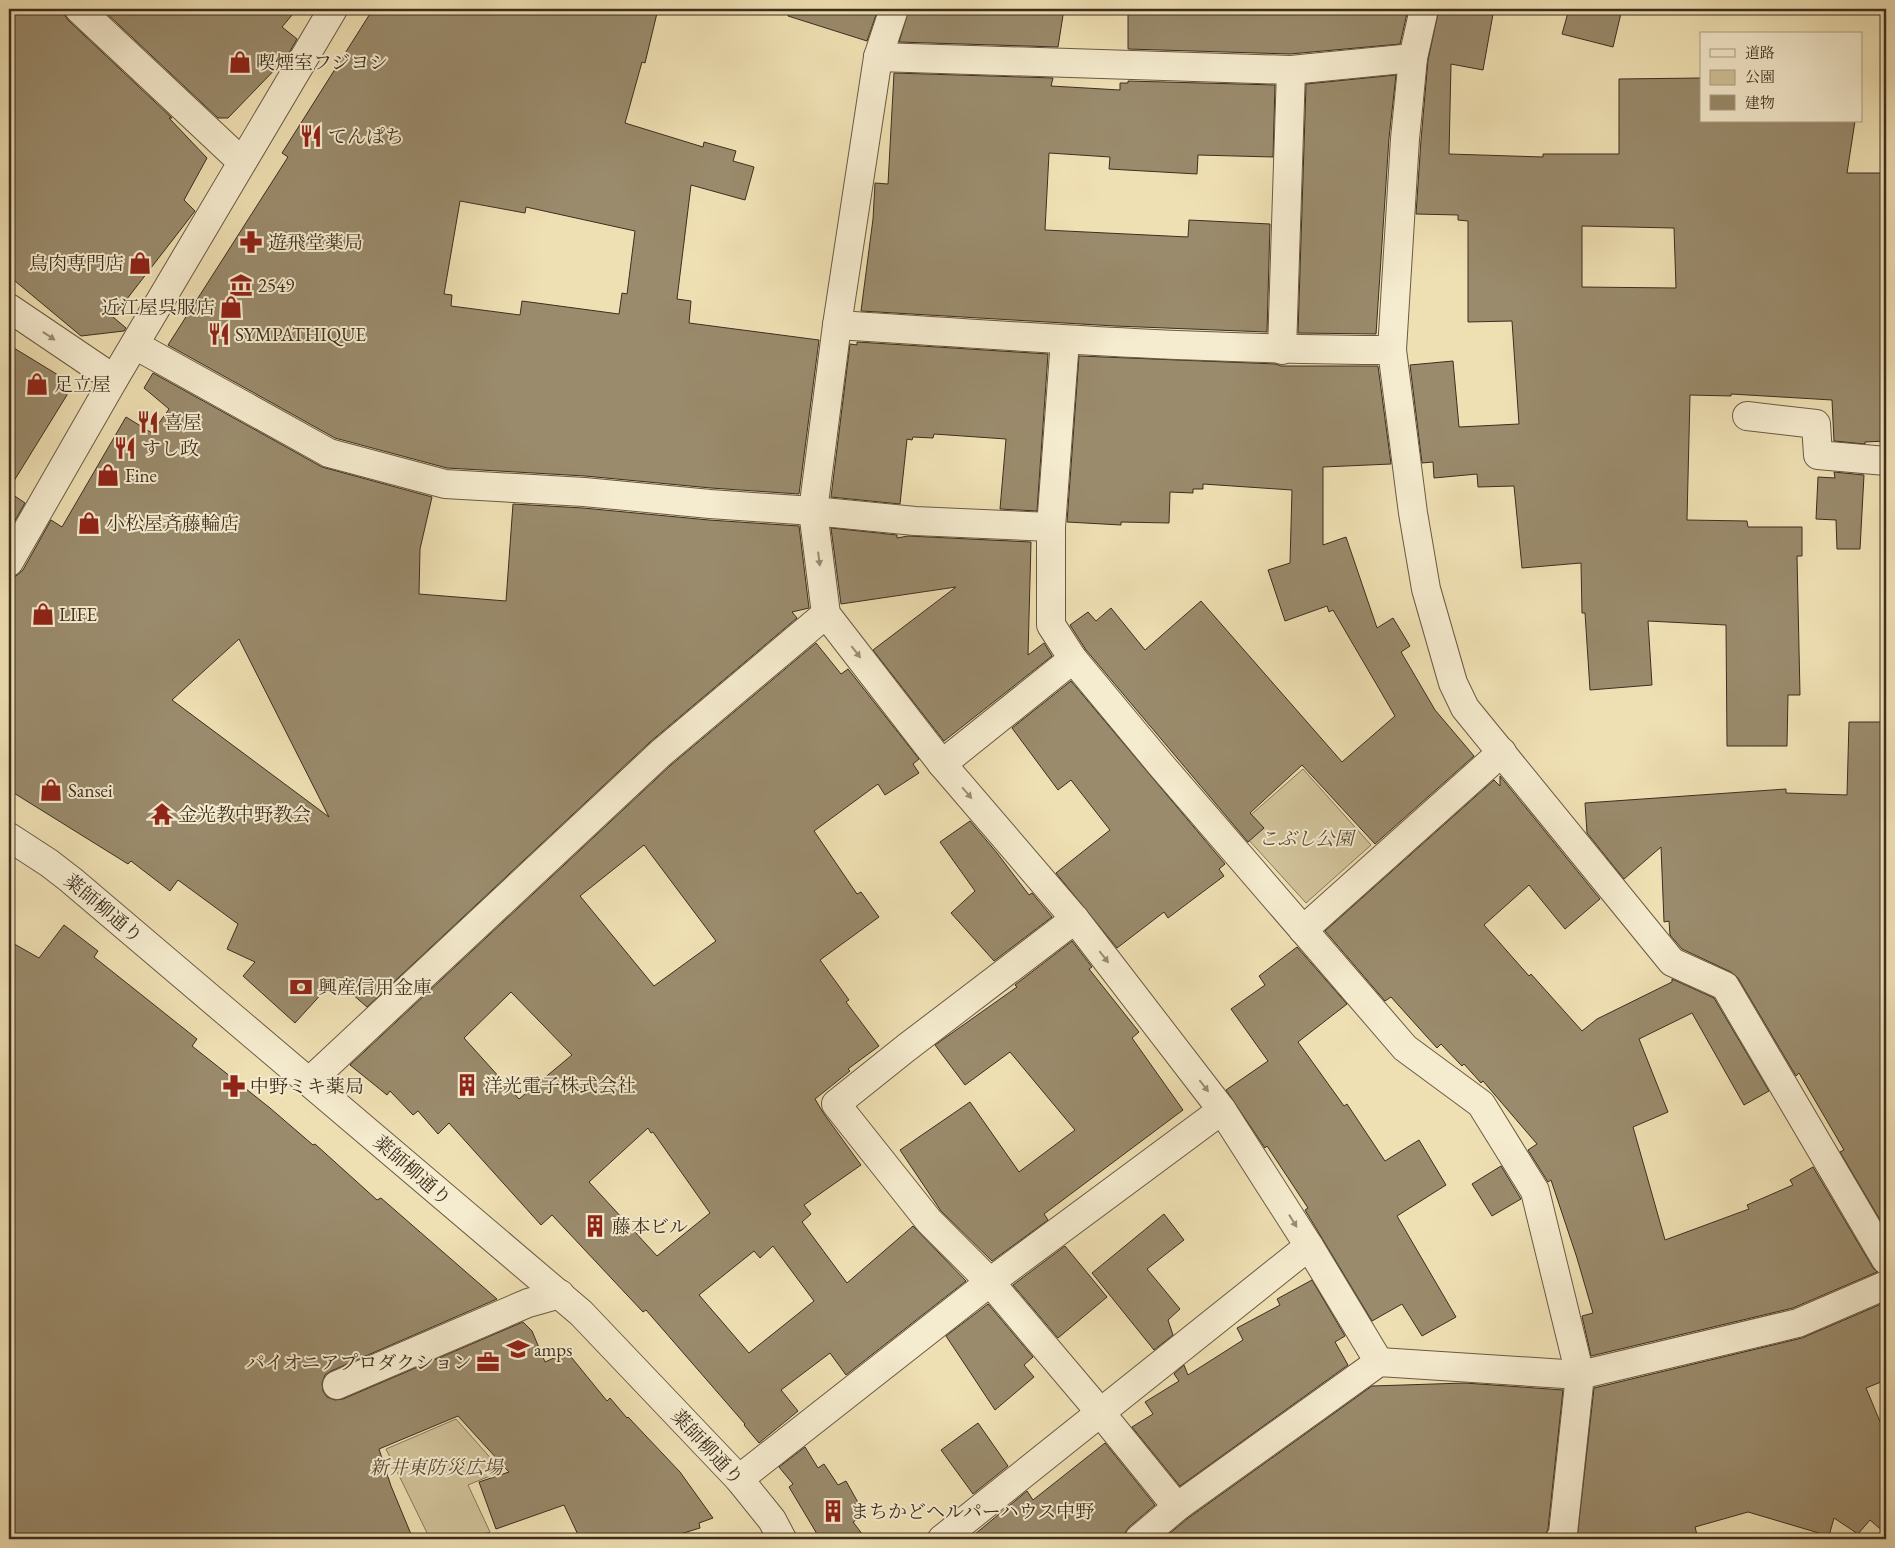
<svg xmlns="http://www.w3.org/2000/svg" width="1895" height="1548" font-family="'EB Garamond','Noto Serif JP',serif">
<rect width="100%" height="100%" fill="#efe0b3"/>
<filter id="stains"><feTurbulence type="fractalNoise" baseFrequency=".004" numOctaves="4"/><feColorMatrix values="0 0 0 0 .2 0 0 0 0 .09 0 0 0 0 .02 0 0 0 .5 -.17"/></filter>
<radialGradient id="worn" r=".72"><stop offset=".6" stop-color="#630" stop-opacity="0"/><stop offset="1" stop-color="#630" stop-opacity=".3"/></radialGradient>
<g fill="#d1c29a" stroke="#87785c">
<polygon points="1303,769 1371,845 1306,903 1237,827"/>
<polygon points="456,1419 502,1471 468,1485 490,1532 469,1539 430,1539 386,1449"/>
</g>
<g fill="#9a8b6c" stroke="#3d2e1f" fill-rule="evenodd">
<polygon points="9,9 64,9 64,14 68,20 172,118 169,118 207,158 184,200 195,211 113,317 126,328 124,331 81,336 9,276"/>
<polygon points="102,9 297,9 282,27 297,39 286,58 228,118 218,118"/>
<path d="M 373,9 L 658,9 L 645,63 L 642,62 L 625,123 L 703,147 L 704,142 L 736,151 L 733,161 L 754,167 L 745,200 L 691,185 L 677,299 L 691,301 L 689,323 L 819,340 L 799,494 L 711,488 L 585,476 L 447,468 L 335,438 L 168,345 L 288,157 L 282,153 ZM 460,201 L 525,213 L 526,207 L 635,231 L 627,294 L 622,293 L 619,314 L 522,301 L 520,315 L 451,306 L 452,295 L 444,294 Z"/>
<polygon points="789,9 878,9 867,41 788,16"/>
<polygon points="909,9 1064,9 1058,47 899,42"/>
<polygon points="1128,9 1408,9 1400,44 1290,54 1128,49"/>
<path d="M 1439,9 L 1467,9 L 1493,14 L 1483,70 L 1451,64 L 1449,154 L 1543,157 L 1543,154 L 1619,154 L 1619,79 L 1701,78 L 1701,121 L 1855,121 L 1847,173 L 1886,173 L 1886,441 L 1865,442 L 1865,444 L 1834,441 L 1832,400 L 1731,394 L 1731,396 L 1690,395 L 1687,520 L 1747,521 L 1748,527 L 1802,527 L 1802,556 L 1797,556 L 1800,695 L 1788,695 L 1787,746 L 1727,746 L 1726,625 L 1648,621 L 1652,685 L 1590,690 L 1585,613 L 1582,613 L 1581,563 L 1522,568 L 1514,486 L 1478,487 L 1477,474 L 1434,478 L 1433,462 L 1422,463 L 1410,365 L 1453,361 L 1459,427 L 1519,424 L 1512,321 L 1468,322 L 1468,221 L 1458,220 L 1458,215 L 1416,214 L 1421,140 L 1428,60 ZM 1582,226 L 1674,228 L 1676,288 L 1582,287 Z"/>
<polygon points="1569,9 1622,9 1613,47 1562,34"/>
<polygon points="894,73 1053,78 1051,86 1120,90 1120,83 1128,83 1128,81 1275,85 1273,157 1198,155 1197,174 1109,169 1110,157 1049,153 1045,230 1188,237 1189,220 1270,224 1267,332 1115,326 861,311 873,219 875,183 888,184"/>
<polygon points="1396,75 1389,138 1376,334 1298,333 1306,84"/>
<polygon points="857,342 1048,354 1037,511 1000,509 1006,439 934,434 933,438 913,437 912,440 907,439 900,504 831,497 850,344 857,345"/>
<polygon points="9,345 63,378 67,395 9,489"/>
<polygon points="1079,356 1276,364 1281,366 1378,366 1391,464 1323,467 1323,545 1346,537 1377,628 1393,618 1410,646 1401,652 1435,710 1474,756 1375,844 1302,765 1250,813 1264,828 1248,842 1086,650 1070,625 1088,612 1096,621 1111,608 1145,650 1201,601 1342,762 1395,716 1333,610 1329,612 1327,606 1285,621 1268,570 1290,563 1292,490 1203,484 1203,489 1193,489 1193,493 1170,492 1169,523 1121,522 1121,525 1067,522"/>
<path d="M 153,373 L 322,467 L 432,497 L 420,549 L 419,594 L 506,601 L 513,504 L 583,508 L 709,520 L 799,526 L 809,608 L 792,612 L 797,618 L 650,742 L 367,1007 L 335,979 L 295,1023 L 243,976 L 255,962 L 227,949 L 238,924 L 178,880 L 170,891 L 131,861 L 128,864 L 9,790 L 9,578 L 16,576 L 23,570 L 51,520 L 62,527 L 126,417 L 152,433 L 169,409 L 144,388 ZM 239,639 L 329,817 L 172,700 Z"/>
<polygon points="1834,472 1864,475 1860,549 1837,549 1836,520 1816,519 1818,477 1835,478"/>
<polygon points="9,492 25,503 9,531"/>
<polygon points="831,528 897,535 897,538 908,536 1031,542 1028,655 1044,643 1052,656 944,741 873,650 956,587 841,604"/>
<path d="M 816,643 L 841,674 L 848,669 L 919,759 L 913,764 L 919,773 L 885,795 L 878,784 L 814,831 L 857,894 L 861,892 L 879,917 L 820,960 L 849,1000 L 846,1002 L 879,1046 L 848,1069 L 850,1071 L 815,1099 L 824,1114 L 861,1165 L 804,1205 L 811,1214 L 802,1222 L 847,1283 L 913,1226 L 966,1281 L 846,1375 L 830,1353 L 781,1390 L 798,1411 L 759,1443 L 744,1425 L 745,1424 L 646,1310 L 643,1312 L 552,1215 L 541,1225 L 449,1123 L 438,1134 L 418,1111 L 413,1115 L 390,1091 L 387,1095 L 350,1065 L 671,765 ZM 644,845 L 716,941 L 654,986 L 580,896 ZM 511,992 L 572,1055 L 519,1099 L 464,1038 ZM 648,1128 L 651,1133 L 653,1132 L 710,1213 L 657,1256 L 589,1182 ZM 773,1246 L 814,1301 L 749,1353 L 699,1295 L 754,1251 L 760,1258 Z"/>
<polygon points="1071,681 1225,864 1219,869 1224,876 1168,918 1164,912 1117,948 1056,873 1110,830 1071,780 1058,790 1012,728"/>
<polygon points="1849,722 1883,722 1881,812 1886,812 1886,1230 1840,1152 1844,1150 1799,1073 1796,1076 1738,978 1731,972 1682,949 1670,935 1669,921 1664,922 1661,847 1624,879 1587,833 1585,803 1786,789 1786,793 1847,795"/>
<polygon points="1500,776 1600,899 1565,929 1529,885 1484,925 1529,976 1531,974 1582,1031 1597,1019 1672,982 1672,979 1714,998 1769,1091 1744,1105 1692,1013 1639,1039 1668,1112 1633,1127 1665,1240 1749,1209 1747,1205 1793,1185 1790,1180 1813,1167 1873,1268 1877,1272 1793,1308 1591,1356 1582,1316 1593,1313 1577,1258 1551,1180 1548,1182 1528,1150 1537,1144 1483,1081 1481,1083 1464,1064 1462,1066 1441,1044 1437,1048 1391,997 1385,1001 1325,931 1494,780 1500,786"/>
<polygon points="970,821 997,853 1029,895 1032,893 1052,917 994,961 951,913 975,891 940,842"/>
<polygon points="64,925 98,951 94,957 197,1039 192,1046 270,1108 313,1145 315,1144 377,1200 381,1198 497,1299 331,1371 325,1375 322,1383 323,1391 327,1397 335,1400 343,1399 523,1322 532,1331 545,1362 567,1352 607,1401 610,1398 627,1418 628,1417 680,1472 713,1518 699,1523 700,1528 664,1539 580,1539 564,1505 496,1529 479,1482 509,1472 458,1416 379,1449 391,1486 413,1539 9,1539 9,941 39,958"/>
<polygon points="1072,941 1092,967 1089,969 1139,1032 1132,1038 1183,1110 1044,1214 1048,1220 992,1261 941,1211 900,1150 970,1102 1019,1172 1075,1130 1010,1052 965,1085 935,1045 1017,987 1015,985"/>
<polygon points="1297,947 1347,1004 1298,1042 1344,1106 1347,1104 1385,1161 1419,1140 1446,1185 1397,1216 1456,1317 1422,1336 1402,1304 1372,1321 1305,1210 1308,1208 1267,1146 1265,1148 1226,1090 1268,1061 1231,1009 1265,985 1259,976"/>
<polygon points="1501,1166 1521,1199 1492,1216 1472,1184"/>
<polygon points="1164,1214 1184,1240 1147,1269 1180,1309 1168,1320 1173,1335 1154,1350 1092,1273"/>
<polygon points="1065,1246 1107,1297 1058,1338 1013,1285"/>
<polygon points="1312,1280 1345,1336 1335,1342 1348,1365 1180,1486 1132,1427 1153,1414 1145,1402 1179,1381 1174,1374 1184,1365 1188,1375 1243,1340 1237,1328 1280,1305 1277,1299"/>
<polygon points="1886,1302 1886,1380 1866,1388 1886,1436 1886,1534 1870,1520 1858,1534 1834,1518 1829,1536 1748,1512 1695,1527 1698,1539 1577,1539 1594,1388 1802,1338"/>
<polygon points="988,1304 1033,1357 1024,1365 1034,1377 995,1410 946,1336"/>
<polygon points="1465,1383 1563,1390 1548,1529 1544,1539 1163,1539 1187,1519 1372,1386"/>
<polygon points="978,1423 1008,1466 973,1494 941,1450"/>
<polygon points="1105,1443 1155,1505 1129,1527 1125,1533 1124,1539 969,1539 1027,1491 1033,1500"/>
<polygon points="805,1447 818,1468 824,1464 838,1485 846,1481 865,1515 853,1522 866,1539 820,1539 789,1487 793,1484 779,1467"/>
</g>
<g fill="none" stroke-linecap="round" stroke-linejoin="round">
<defs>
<g id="minor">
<polyline points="79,9 242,162"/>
<polyline points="894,9 878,57 837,325 813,511 826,614 942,764 1075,919 1222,1110 1309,1246 1379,1362"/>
<polyline points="1424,9 1413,58 1405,139 1392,350 1413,513 1426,589 1453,683 1465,708 1672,962 1725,986 1886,1260"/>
<polyline points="878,57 1291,70 1413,58"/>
<polyline points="9,308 114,379"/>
<path d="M 837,325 C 1022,337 1207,350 1392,350"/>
<polyline points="1065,340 1051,527 1051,625 1073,659 1161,765 1405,1048 1481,1104 1535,1191 1580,1375 1563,1533 1560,1539"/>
<polyline points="135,345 329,453 445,484 584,492 710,504 813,511 915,521 1051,527"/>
<polyline points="1282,350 1291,70"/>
<polyline points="1747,416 1816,424 1818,455 1886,461"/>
<polyline points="9,562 114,379 333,9"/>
<polyline points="942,764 1073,659"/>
<polyline points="9,837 49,863 71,880 581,1313 739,1479 772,1520 782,1539"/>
<polyline points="1075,919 906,1048 836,1104 929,1221 990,1282 1100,1412 1177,1507 1139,1539"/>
<polyline points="1303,930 1502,752"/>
<polyline points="310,1081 661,753 826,614"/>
<polyline points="337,1385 528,1303 560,1294"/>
<polyline points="739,1479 990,1282 1222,1110"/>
<polyline points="1177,1507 1379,1362 1580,1375 1798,1323 1886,1285"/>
<polyline points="942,1539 1309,1246"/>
</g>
</defs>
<use href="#minor" stroke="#6a5a44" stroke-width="30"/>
<use href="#minor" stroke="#f5ebce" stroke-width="28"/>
</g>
<defs><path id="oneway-solid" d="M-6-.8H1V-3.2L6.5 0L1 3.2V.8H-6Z" transform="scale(1.25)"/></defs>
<g fill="#998c76">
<use href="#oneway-solid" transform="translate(49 336) rotate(34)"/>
<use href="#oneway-solid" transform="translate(819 559) rotate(83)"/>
<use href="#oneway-solid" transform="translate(856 652) rotate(52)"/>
<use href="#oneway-solid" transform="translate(967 793) rotate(49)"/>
<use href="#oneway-solid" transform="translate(1104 957) rotate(52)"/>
<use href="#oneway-solid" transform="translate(1204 1086) rotate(52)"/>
<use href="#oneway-solid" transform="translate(1293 1221) rotate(58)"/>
</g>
<defs>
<symbol id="shop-bare" viewBox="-9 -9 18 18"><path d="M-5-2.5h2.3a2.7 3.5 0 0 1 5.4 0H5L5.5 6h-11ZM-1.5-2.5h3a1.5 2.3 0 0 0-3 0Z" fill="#8f2418" stroke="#f5ebce" stroke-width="2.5" paint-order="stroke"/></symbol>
<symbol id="restaurant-bare" viewBox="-9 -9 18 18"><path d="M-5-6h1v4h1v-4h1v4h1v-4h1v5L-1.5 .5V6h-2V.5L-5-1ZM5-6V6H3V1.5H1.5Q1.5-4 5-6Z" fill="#8f2418" stroke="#f5ebce" stroke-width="2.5" paint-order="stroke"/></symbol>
<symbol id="pharmacy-bare" viewBox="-9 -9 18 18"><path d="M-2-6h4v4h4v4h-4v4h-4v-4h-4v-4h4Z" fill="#8f2418" stroke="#f5ebce" stroke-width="2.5" paint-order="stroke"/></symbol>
<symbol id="museum-bare" viewBox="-9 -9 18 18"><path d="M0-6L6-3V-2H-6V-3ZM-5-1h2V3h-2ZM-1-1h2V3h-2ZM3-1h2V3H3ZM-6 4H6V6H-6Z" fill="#8f2418" stroke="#f5ebce" stroke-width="2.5" paint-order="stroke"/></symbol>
<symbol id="temple-bare" viewBox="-9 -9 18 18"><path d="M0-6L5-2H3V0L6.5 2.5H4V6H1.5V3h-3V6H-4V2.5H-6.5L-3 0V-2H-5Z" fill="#8f2418" stroke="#f5ebce" stroke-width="2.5" paint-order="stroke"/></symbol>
<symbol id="bank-bare" viewBox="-9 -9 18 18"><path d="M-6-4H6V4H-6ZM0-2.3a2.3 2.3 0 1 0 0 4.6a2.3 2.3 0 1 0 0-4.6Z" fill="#8f2418" stroke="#f5ebce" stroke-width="2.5" paint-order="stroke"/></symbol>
<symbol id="building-bare" viewBox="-9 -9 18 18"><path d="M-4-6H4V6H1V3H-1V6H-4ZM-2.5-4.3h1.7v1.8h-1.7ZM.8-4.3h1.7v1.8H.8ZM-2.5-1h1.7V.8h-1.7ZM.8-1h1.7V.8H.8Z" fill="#8f2418" stroke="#f5ebce" stroke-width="2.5" paint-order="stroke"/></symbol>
<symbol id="school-bare" viewBox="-9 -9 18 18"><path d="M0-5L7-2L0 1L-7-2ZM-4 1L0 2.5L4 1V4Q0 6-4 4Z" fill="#8f2418" stroke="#f5ebce" stroke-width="2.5" paint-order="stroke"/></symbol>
<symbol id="office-bare" viewBox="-9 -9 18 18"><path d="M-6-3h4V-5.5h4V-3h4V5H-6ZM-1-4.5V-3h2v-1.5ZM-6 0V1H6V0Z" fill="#8f2418" stroke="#f5ebce" stroke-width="2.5" paint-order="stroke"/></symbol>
</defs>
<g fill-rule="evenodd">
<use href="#shop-bare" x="224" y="46" width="32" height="32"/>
<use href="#restaurant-bare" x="295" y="120" width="32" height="32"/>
<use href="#pharmacy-bare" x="235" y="226" width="32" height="32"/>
<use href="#shop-bare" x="124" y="247" width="32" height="32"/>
<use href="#museum-bare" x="225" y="269" width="32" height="32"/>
<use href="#shop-bare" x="215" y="291" width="32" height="32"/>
<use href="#restaurant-bare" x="203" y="318" width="32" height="32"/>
<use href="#shop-bare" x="21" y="368" width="32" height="32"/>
<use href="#restaurant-bare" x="132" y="406" width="32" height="32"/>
<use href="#restaurant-bare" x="109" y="432" width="32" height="32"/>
<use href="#shop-bare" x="92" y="459" width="32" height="32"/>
<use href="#shop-bare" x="73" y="507" width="32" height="32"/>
<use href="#shop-bare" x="27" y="598" width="32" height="32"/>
<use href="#shop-bare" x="35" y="774" width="32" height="32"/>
<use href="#temple-bare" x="146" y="798" width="32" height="32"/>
<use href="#bank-bare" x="285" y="971" width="32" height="32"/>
<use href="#building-bare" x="451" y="1069" width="32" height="32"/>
<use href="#pharmacy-bare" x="218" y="1070" width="32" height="32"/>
<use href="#building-bare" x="579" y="1210" width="32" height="32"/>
<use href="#school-bare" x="502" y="1333" width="32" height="32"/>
<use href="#office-bare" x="472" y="1346" width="32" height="32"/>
<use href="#building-bare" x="817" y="1495" width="32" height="32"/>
</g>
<g text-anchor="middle" stroke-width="4" stroke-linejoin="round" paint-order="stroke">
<g font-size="19" fill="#3d2e1f" stroke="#f5ebce" text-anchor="start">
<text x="256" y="69">喫煙室フジヨシ</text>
<text x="328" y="143">てんぱち</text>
<text x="268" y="249">遊飛堂薬局</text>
<text x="124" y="270" text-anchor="end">鳥肉専門店</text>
<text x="258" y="292">2549</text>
<text x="215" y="314" text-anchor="end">近江屋呉服店</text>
<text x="235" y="341">SYMPATHIQUE</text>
<text x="54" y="391">足立屋</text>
<text x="164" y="429">喜屋</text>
<text x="142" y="455">すし政</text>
<text x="125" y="482">Fine</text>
<text x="106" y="530">小松屋斉藤輪店</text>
<text x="59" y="621">LIFE</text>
<text x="68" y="797">Sansei</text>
<text x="178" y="821">金光教中野教会</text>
<text x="318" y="994">興産信用金庫</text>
<text x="484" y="1092">洋光電子株式会社</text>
<text x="250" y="1093">中野ミキ薬局</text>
<text x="612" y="1233">藤本ビル</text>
<text x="534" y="1356">amps</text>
<text x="472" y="1369" text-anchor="end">パイオニアプロダクション</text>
<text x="850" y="1518">まちかどヘルパーハウス中野</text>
</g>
<g font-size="19" font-style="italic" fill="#5b4c38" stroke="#f5ebce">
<text x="1306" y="845">こぶし公園</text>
<text x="436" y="1474">新井東防災広場</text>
</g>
<g font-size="19" fill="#3d2e1f" stroke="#f5ebce">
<text transform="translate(104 908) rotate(40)" y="7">薬師柳通り</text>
<text transform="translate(413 1170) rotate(41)" y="7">薬師柳通り</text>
<text transform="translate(708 1447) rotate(47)" y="7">薬師柳通り</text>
</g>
</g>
<rect width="1895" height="1548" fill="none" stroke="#efe0b3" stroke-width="30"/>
<rect x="10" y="10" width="1875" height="1528" fill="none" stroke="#3d2e1f" stroke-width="2.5"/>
<rect x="15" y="15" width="1865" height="1518" fill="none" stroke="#3d2e1f"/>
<rect x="1700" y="32" width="162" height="90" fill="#f5ebce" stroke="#ab9f88"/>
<rect x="1710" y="49" width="25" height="8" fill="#f5ebce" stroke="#ab9f88"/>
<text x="1745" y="58" font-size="15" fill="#3d2e1f">道路</text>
<rect x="1710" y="70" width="25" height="15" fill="#d1c29a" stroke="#ab9f88"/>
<text x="1745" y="82" font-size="15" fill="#3d2e1f">公園</text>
<rect x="1710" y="95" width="25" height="15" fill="#9a8b6c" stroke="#ab9f88"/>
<text x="1745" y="108" font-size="15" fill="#3d2e1f">建物</text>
<rect width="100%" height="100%" filter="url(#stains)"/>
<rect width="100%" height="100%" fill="url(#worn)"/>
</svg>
